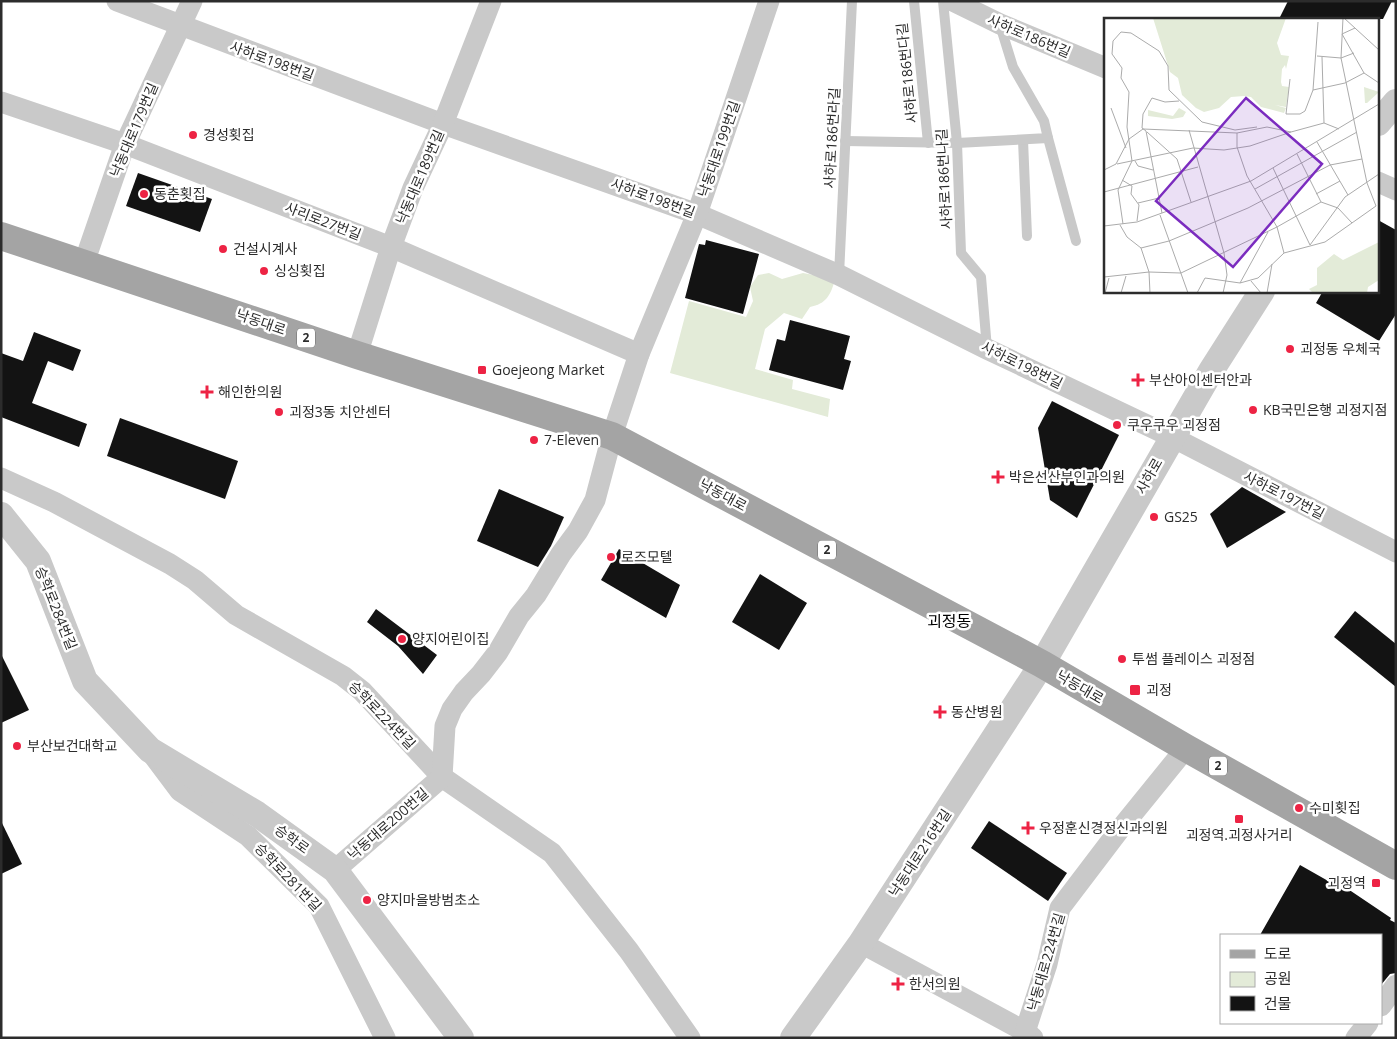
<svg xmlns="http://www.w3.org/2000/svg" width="1397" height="1039" font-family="'Open Sans','Noto Sans KR',sans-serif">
<rect width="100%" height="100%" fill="#fff"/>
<path fill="#e3ebd8" d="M 769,273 L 782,279 L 803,273 L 835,279 C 831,295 826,304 810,307 L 802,319 L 784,313 L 765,329 L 755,369 L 793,380 L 792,389 L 830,399 L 828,417 L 670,373 L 689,301 L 746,317 L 753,301 L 750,287 L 758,275 Z"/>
<g fill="#131313">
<polygon points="1288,1 1392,1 1383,19 1279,19"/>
<polygon points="138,173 212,199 200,232 126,206"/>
<polygon points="1378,220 1396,230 1396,314 1379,341 1316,303 1323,291 1378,291"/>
<polygon points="706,240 759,254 743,314 685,298 699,244 705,245"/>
<polygon points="790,320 850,336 844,359 851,361 843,390 769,370 777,339 785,341"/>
<polygon points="34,332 81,350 73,371 48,361 32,403 87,424 79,447 1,417 1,353 23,361"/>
<polygon points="1052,401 1119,435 1077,518 1050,500 1038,428"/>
<polygon points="120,418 238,461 225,499 107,456"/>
<polygon points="1242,487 1286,512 1227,548 1210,514"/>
<polygon points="499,489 564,517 551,546 538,567 477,541"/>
<polygon points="619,549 680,585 666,618 601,580"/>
<polygon points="760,574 807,603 779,650 732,622"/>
<polygon points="376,609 437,655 423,674 398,646 367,622"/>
<polygon points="1355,611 1396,644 1396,687 1334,637"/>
<polygon points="1,654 29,710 1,723"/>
<polygon points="1,821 22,864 1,874"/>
<polygon points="989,821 1067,873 1048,901 971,848"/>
<polygon points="1300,865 1337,886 1339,883 1391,918 1390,920 1396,923 1396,973 1390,974 1381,985 1381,935 1260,935"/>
</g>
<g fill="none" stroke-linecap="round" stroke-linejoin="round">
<g stroke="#c9c9c9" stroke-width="10">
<polyline points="914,1 928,143"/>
<polyline points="943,1 957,143 961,253 981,277 987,349"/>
<polyline points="1048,138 1076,241"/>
<polyline points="1023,140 1027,236"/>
<polyline points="845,141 957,143 1048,138 1044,121 1013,67 1000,25"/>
<polyline points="839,275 852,1"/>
</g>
<g stroke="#c9c9c9" stroke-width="21">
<polyline points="117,1 443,124 697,214 839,275 987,349 1172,437 1396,552"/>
<polyline points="953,1 1000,24 1106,68"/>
<polyline points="1,102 125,144 391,247 639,354"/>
<polyline points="1378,182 1396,190"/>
<polyline points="84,263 125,144 192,1"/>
<polyline points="357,355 391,247 413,188 443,124 491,1"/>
<polyline points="1,478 54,502 170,564 195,580 236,615 343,676 362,691 442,777 552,853 629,951 690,1038"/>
<polyline points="153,755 180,791 248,836 319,906 385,1038"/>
<polyline points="335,870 442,777 445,726 452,709 464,692 481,674 498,652 519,616 536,595 561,554 578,531 595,500 612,436 639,354 697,214 769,1"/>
<polyline points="861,943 1026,1032 1033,1038"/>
<polyline points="1381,1006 1396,985"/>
<polyline points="1023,1038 1047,964 1060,908 1117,833 1186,748"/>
<polyline points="1356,1038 1368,1023"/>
</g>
<g stroke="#c9c9c9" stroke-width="26">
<polyline points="1378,123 1396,102"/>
<polyline points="1,515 38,561 85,681 150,750 257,814 335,870 461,1038"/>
<polyline points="793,1038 861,943 1042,664 1211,371 1262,291"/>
</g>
<polyline stroke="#a4a4a4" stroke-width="28" points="1,236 357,355 612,436 1042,664 1186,748 1396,866"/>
</g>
<g fill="#ed2344" stroke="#fff" stroke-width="2">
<circle cx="193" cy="135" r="5"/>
<circle cx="144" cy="194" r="5"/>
<circle cx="223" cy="249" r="5"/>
<circle cx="264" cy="271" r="5"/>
<circle cx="1290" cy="349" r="5"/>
<rect x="477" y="365" width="10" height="10" rx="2.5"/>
<path d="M1135.5 372.5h5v5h5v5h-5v5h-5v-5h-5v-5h5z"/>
<path d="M204.5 384.5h5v5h5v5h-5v5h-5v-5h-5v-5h5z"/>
<circle cx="1253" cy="410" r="5"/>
<circle cx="279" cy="412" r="5"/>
<circle cx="1117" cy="425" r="5"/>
<circle cx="534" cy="440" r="5"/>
<path d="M995.5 469.5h5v5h5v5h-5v5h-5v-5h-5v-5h5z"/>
<circle cx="1154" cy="517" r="5"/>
<circle cx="611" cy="557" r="5"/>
<circle cx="402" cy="639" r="5"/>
<circle cx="1122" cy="659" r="5"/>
<rect x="1129" y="684" width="12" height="12" rx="2.5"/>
<path d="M937.5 704.5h5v5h5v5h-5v5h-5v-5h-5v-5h5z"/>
<circle cx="17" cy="746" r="5"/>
<circle cx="1299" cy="808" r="5"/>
<rect x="1234" y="814" width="10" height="10" rx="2.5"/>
<path d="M1025.5 820.5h5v5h5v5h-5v5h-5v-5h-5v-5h5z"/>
<rect x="1371" y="878" width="10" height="10" rx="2.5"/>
<circle cx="367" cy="900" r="5"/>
<path d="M895.5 976.5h5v5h5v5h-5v5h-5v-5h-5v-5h5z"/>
</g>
<g text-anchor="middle" stroke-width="5" stroke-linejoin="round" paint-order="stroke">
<g fill="#fff" stroke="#6b6b6b" stroke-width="1">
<rect x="297" y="328.5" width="18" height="19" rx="4"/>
<rect x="818" y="540.5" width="18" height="19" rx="4"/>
<rect x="1209" y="756.5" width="18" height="19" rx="4"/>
</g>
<g font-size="12" font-weight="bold" fill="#2c2c2c">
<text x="306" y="342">2</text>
<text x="827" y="554">2</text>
<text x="1218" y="770">2</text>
</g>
<g font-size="14" fill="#2c2c2c" stroke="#fff">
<text transform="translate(1029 36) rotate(23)" y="5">사하로186번길</text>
<text transform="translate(272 61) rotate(20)" y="5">사하로198번길</text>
<text transform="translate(907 73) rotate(-96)" y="5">사하로186번다길</text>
<text transform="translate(134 130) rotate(-67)" y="5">낙동대로179번길</text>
<text transform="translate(832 138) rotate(-87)" y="5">사하로186번라길</text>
<text transform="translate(719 149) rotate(-71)" y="5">낙동대로199번길</text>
<text transform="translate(420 177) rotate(-67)" y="5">낙동대로189번길</text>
<text transform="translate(944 179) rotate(-93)" y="5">사하로186번나길</text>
<text transform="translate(653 198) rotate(20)" y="5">사하로198번길</text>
<text transform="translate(323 221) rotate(21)" y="5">사리로27번길</text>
<text transform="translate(261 322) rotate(19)" y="5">낙동대로</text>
<text transform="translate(1022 365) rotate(26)" y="5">사하로198번길</text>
<text transform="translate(1149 476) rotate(-60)" y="5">사하로</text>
<text transform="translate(723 495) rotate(28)" y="5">낙동대로</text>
<text transform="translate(1284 495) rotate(27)" y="5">사하로197번길</text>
<text transform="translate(56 608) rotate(68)" y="5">승학로284번길</text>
<text transform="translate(1080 687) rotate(30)" y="5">낙동대로</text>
<text transform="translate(382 715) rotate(46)" y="5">승학로224번길</text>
<text transform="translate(388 824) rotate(-41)" y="5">낙동대로200번길</text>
<text transform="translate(292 839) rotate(36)" y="5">승학로</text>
<text transform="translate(920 853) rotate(-57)" y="5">낙동대로216번길</text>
<text transform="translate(288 877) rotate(46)" y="5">승학로281번길</text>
<text transform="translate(1046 962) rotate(-74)" y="5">낙동대로224번길</text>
</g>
<g font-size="14" fill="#2c2c2c" stroke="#fff" text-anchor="start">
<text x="203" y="140">경성횟집</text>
<text x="154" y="199">동춘횟집</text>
<text x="233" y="254">건설시계사</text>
<text x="274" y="276">싱싱횟집</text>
<text x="1300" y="354">괴정동 우체국</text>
<text x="492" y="375">Goejeong Market</text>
<text x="1149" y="385">부산아이센터안과</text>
<text x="218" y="397">해인한의원</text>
<text x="1263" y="415">KB국민은행 괴정지점</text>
<text x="289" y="417">괴정3동 치안센터</text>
<text x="1127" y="430">쿠우쿠우 괴정점</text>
<text x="544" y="445">7-Eleven</text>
<text x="1009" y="482">박은선산부인과의원</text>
<text x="1164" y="522">GS25</text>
<text x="621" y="562">로즈모텔</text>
<text x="412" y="644">양지어린이집</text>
<text x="1132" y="664">투썸 플레이스 괴정점</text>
<text x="1146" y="695">괴정</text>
<text x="951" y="717">동산병원</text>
<text x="27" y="751">부산보건대학교</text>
<text x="1309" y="813">수미횟집</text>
<text x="1039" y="833">우정훈신경정신과의원</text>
<text x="1239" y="840" text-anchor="middle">괴정역.괴정사거리</text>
<text x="1366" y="888" text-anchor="end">괴정역</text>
<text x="377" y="905">양지마을방범초소</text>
<text x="909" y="989">한서의원</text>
</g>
<g font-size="16" fill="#000" stroke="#fff">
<text x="949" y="627">괴정동</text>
</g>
</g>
<g transform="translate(1104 18)">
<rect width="275" height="275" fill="#fff"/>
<path d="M 49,0 L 182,0 L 173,25 L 177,37 L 185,38 L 182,51 L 181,47 L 178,51 L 177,64 L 178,68 L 185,69 L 182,89 L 171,87 L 182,90 L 180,95 L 157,89 L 147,79 L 140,78 L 127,79 L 115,90 L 100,94 L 92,90 L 78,77 L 74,60 L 66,54 ZM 260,69 L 275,74 L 263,85 L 261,85 ZM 75,90 L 82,94 L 79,99 L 68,101 L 44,98 L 44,92 L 69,98 ZM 275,224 L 275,262 L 264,269 L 263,275 L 209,275 L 205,271 L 213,267 L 213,250 L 230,236 L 239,242 Z" fill="#e3ebd8"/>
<path fill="none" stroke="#ababab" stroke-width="1" d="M 239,0 L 237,40 L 263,165 L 272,188M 240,0 L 275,32M 251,10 L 238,16 L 260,55 L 275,65M 213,38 L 237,40 L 250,35M 218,39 L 220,105 L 235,111M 186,61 L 182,96 L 196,96 L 201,93 L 209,72 L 214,4M 209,72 L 241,65 L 260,55M 7,90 L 22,130M 85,112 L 120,235 L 123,257 L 119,275M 43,114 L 73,141 L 87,184M 133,115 L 133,129 L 143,158 L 173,209 L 180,235M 213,124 L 244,177M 193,136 L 217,184 L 234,190 L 248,205M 31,143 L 34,148 L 49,152M 13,146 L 89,130 L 120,132 L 146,128 L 187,114M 169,150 L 206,227M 0,152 L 12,146 L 25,121 L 39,111 L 133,115 L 163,109 L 187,114 L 220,105M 18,162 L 28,168 L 27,176 L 35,187 L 33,203M 151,171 L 253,114M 0,174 L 94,149M 212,176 L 236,163M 34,185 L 55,180M 58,195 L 42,113 L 38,110 L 39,96 L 48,80 L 61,84 L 75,83M 56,197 L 84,275M 19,206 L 14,172 L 28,143 L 23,109 L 25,74 L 17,60 L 18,50 L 8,36 L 9,23 L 17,14 L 27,15 L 55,33 L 64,48 L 65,72 L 98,104 L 131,112 L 153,109M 16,207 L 23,219 L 37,230 L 45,254 L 46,275M 0,208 L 33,204 L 147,163 L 275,86M 206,227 L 241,179 L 275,156M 37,230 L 65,223 L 144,190 L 226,147 L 258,141M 0,259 L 45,254 L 77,255 L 173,209 L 217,184M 147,263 L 157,275M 136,265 L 164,214M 1,275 L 5,260M 17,275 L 22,258M 93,275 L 101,260 L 136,265 L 154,260 L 180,235 L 221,224 L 272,188M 163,275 L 168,246"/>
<path fill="#7b2cbf" fill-opacity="0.15" stroke="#7b2cbf" stroke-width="2.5" d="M 142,80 L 218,146 L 129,249 L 52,183 Z"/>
<rect width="275" height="275" fill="none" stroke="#2c2c2c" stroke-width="2.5"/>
</g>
<rect width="1397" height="1039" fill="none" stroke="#2c2c2c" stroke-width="5"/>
<rect x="1220" y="934" width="162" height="90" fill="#ffffff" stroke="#ababab"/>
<rect x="1230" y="950" width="25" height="8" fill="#a4a4a4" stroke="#ababab"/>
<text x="1264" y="959" font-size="15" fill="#2c2c2c">도로</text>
<rect x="1230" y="972" width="25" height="15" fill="#e3ebd8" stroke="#ababab"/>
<text x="1264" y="984" font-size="15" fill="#2c2c2c">공원</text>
<rect x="1230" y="996" width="25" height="15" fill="#131313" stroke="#ababab"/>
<text x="1264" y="1009" font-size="15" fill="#2c2c2c">건물</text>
</svg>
